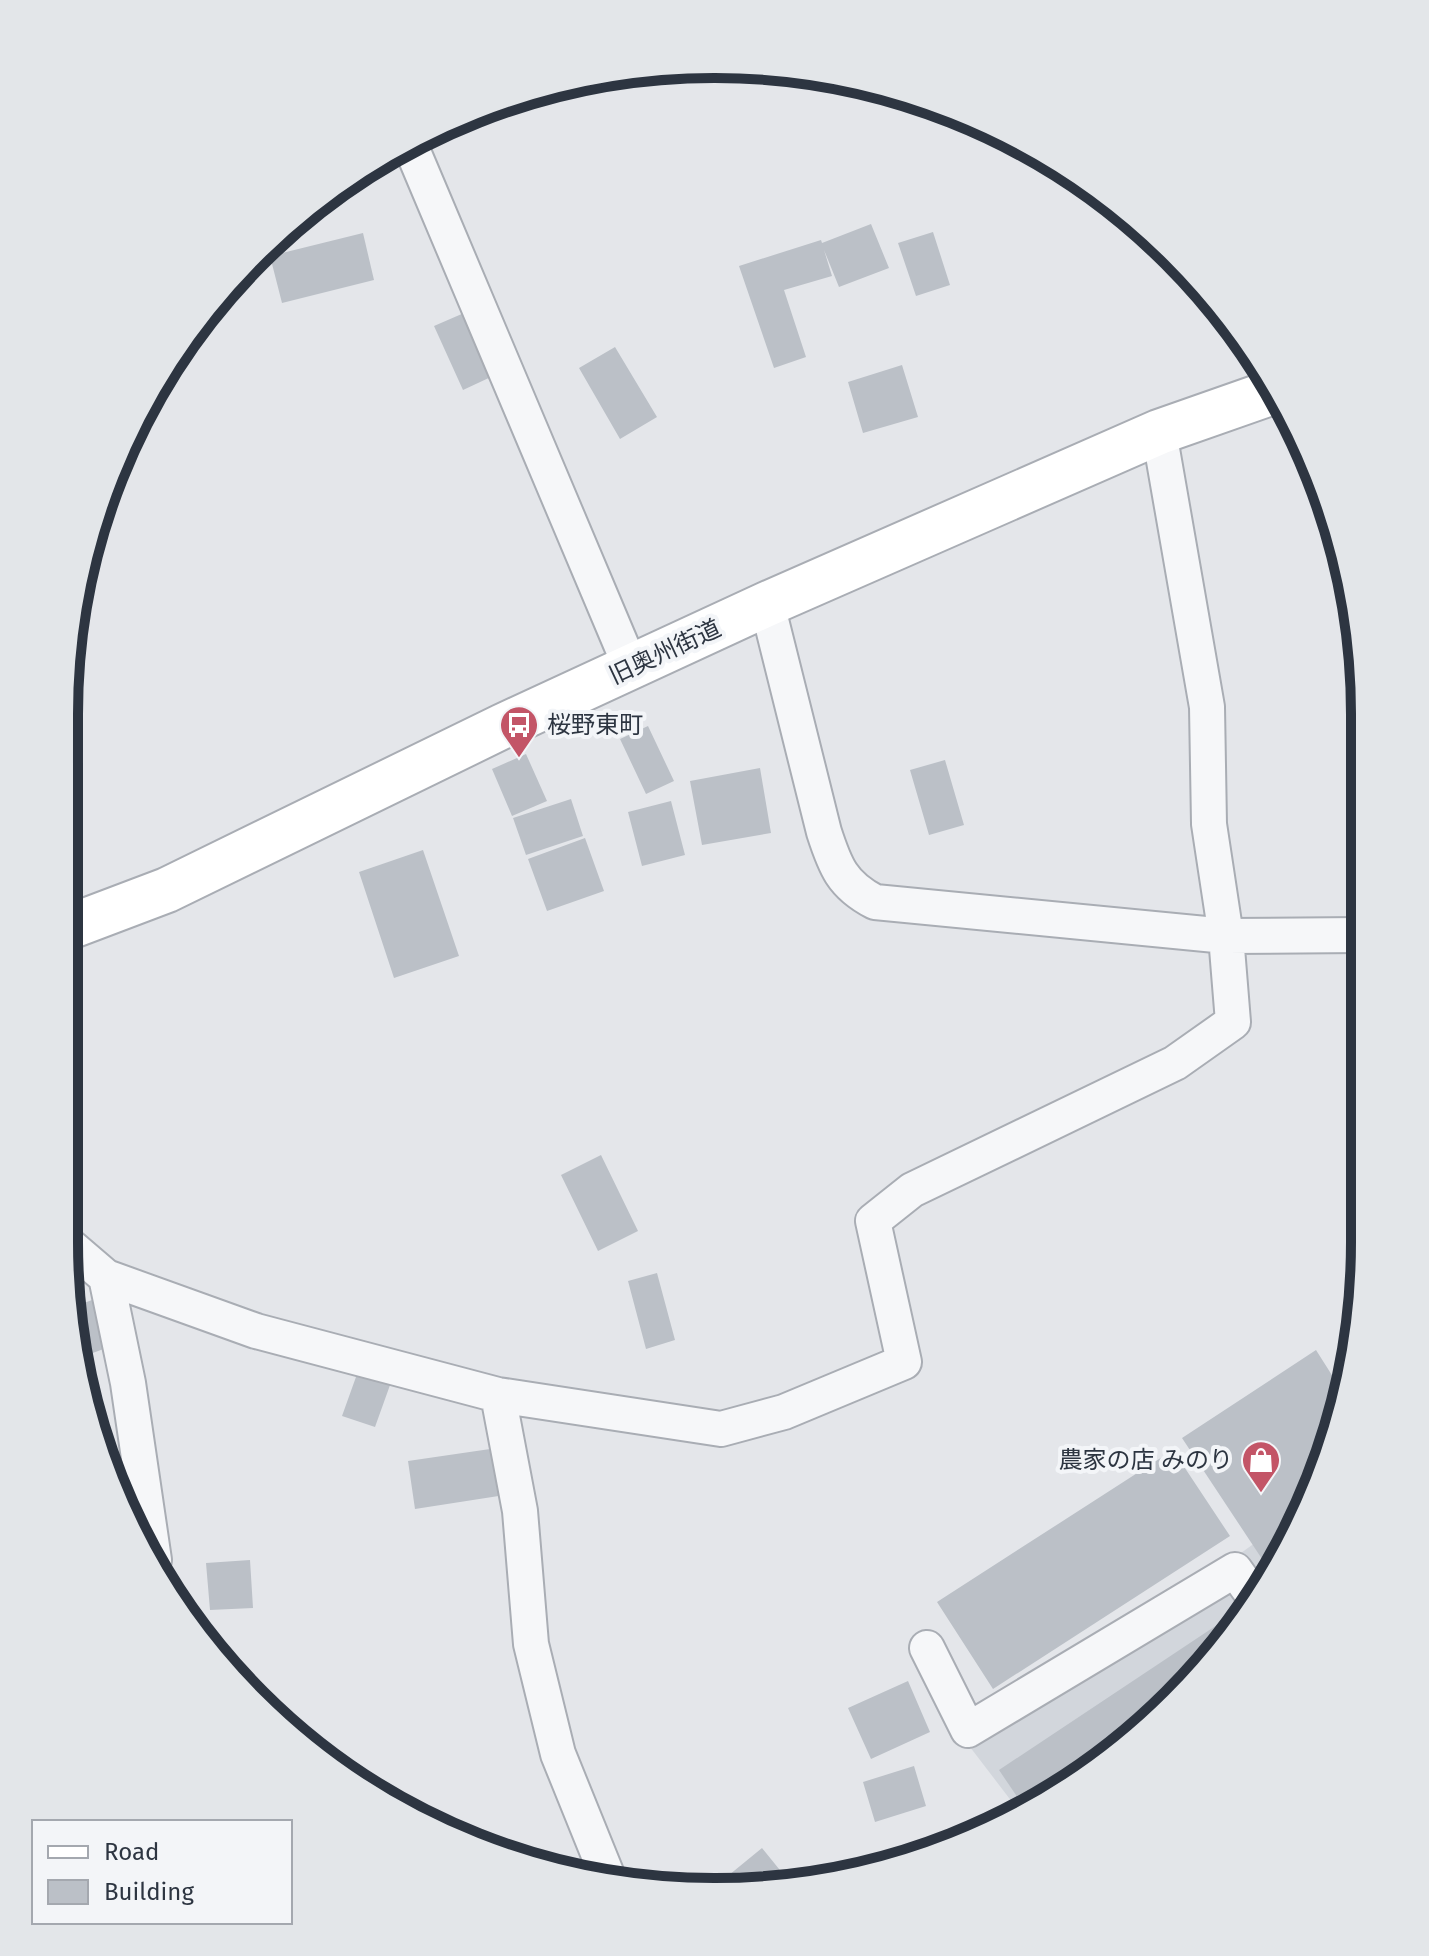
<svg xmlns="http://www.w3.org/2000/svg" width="1429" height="1956" font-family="'Fira Sans','Noto Sans JP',sans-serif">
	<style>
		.built { fill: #d2d6dc }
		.building { fill: #bbc0c7 }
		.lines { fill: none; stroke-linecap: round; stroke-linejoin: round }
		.street-casing { stroke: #a9adb4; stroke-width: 38 }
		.secondary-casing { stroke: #a9adb4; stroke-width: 48 }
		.street { stroke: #f6f7f9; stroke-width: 34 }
		.secondary { stroke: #fff; stroke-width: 44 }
		.labels { text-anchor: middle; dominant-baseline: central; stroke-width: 8; stroke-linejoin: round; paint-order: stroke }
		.street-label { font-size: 24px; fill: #2d3541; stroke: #f3f5f8 }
		.poi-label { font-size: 24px; fill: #2d3541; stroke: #f3f5f8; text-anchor: start }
		.rim { fill: none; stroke: #2d3541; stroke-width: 10 }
	</style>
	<rect width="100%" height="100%" fill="#e4e6ea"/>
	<path class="built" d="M1305,1507L1278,1566L1204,1670L1111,1757L1019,1811L970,1747Z"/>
	<path class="building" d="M871,224L889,268L839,287L824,250L832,276L784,290L806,357L774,368L739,266L821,240L822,243Z
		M933,232L950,285L916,296L898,243Z
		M363,233L374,280L282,303L270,256Z
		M464,313L493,376L463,390L434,326Z
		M615,347L657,417L620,439L579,368Z
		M902,365L918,417L863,433L848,382Z
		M648,726L674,781L646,794L620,739Z
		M526,754L547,801L512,816L492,769Z
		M945,760L964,825L929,835L910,770Z
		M760,768L771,833L702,845L690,781Z
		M571,799L583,836L526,855L513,818Z
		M671,801L685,855L642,866L628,812Z
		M585,838L604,891L547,911L528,859Z
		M423,850L459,956L394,978L359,872Z
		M601,1155L638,1231L598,1251L561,1175Z
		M657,1273L675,1340L646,1349L628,1281Z
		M103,1296L120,1343L79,1358L73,1307Z
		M1316,1350L1342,1391L1331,1450L1284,1553L1266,1565L1182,1438Z
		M361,1363L394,1374L375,1427L342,1416Z
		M497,1448L505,1495L415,1509L408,1461Z
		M1173,1450L1230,1536L993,1689L937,1602Z
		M250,1560L253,1608L210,1610L206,1563Z
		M1220,1623L1229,1635L1204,1670L1111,1757L1024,1807L999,1770Z
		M908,1681L930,1732L871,1759L848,1708Z
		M914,1766L926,1806L875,1822L863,1782Z
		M762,1848L792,1885L718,1884Z"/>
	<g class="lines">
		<g class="street-casing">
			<path id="street" d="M409,142L631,668
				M767,604L824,832C835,866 842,885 875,902L1226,936L1361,935
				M64,1241L106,1277L256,1331L498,1395L721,1429L784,1412L904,1362L873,1221L912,1190L1175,1063L1233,1022L1226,936L1209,824L1207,707L1159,432
				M106,1277L128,1383L154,1560
				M498,1395L520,1511L531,1644L558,1754L609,1880
				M927,1648L968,1730L1235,1570L1255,1598"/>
		</g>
		<g class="secondary-casing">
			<path id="secondary" d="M64,929L167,890L503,726L767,604L1159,432L1273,392"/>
		</g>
		<use href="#street" class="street"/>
		<use href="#secondary" class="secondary"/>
	</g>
	<defs>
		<g id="bus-pin" transform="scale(2)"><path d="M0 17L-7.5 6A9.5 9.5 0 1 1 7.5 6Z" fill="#c35567" stroke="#f3f5f8"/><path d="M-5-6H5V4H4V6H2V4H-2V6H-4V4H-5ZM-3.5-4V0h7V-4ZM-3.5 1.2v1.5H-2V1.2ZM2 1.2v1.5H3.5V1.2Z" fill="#fff"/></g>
		<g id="shop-pin" transform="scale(2)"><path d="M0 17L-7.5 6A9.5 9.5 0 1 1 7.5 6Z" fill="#c35567" stroke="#f3f5f8"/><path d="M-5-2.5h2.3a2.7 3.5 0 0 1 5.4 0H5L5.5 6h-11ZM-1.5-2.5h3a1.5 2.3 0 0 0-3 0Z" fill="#fff"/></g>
	</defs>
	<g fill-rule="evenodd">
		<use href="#bus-pin" x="519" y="725"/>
		<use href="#shop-pin" x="1261" y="1460"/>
	</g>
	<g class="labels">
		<g class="street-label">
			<text transform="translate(665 652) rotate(-25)">旧奥州街道</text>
		</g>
		<g class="poi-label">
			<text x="547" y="725">桜野東町</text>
			<text x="1233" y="1460" text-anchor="end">農家の店 みのり</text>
		</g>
	</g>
	<path d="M0 0H1429V1956H0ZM714 78H715A636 636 0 0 1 1351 714V1242A636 636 0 0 1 715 1878H714A636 636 0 0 1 78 1242V714A636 636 0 0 1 714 78Z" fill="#e3e6e9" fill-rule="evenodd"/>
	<path class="rim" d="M714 78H715A636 636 0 0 1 1351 714V1242A636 636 0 0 1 715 1878H714A636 636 0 0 1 78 1242V714A636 636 0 0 1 714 78Z"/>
	<rect x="32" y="1820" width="260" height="104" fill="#f3f5f8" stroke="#a4a8af" stroke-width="2"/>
	<rect x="48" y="1846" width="40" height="12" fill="#ffffff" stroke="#a4a8af" stroke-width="2"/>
	<text x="104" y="1860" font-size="24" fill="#2d3541">Road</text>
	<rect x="48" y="1880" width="40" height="24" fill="#bbc0c7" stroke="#a4a8af" stroke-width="2"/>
	<text x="104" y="1900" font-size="24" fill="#2d3541">Building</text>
</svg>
